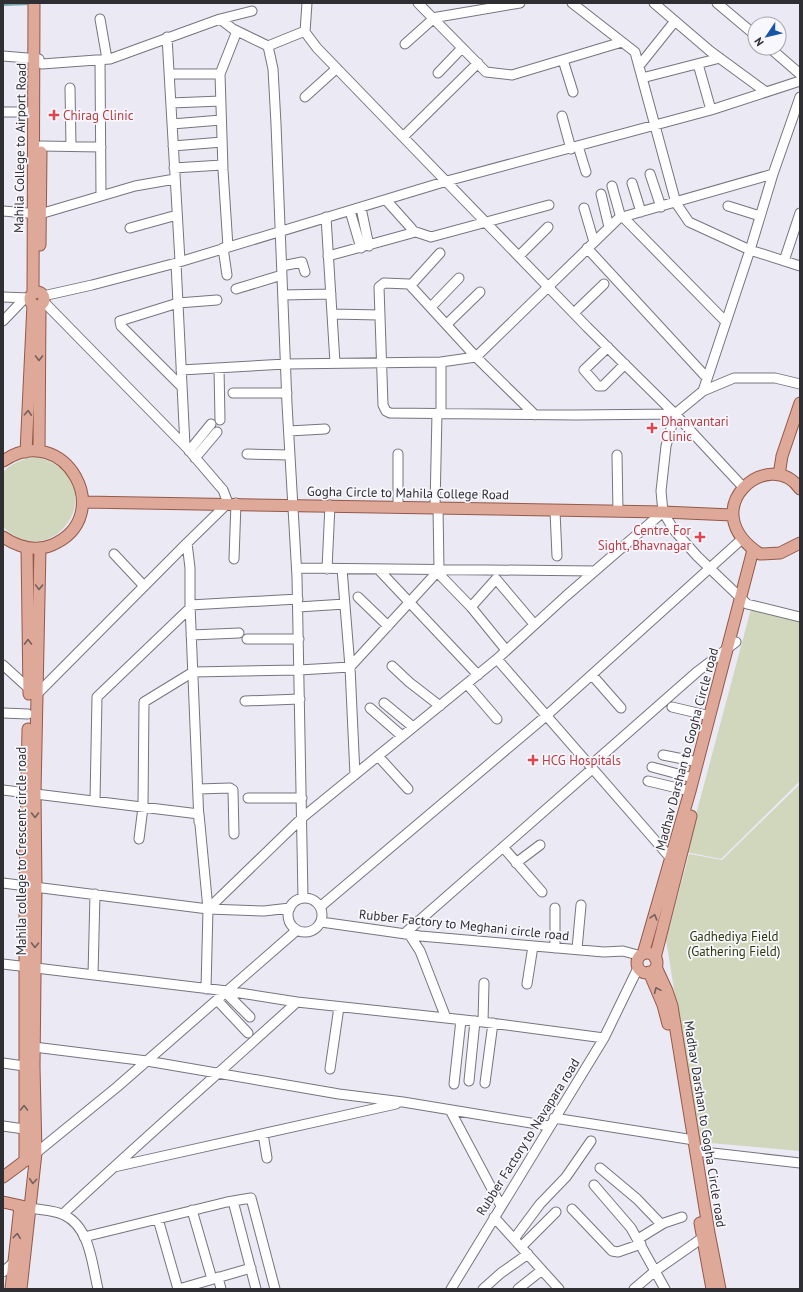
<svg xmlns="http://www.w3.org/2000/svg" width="803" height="1292" font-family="'PT Sans',sans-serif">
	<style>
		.green { fill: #d0d7bd }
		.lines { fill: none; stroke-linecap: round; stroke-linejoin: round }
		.stream { stroke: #74a5a9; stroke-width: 2 }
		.minor-casing { stroke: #76757f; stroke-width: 11 }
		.major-casing { stroke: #935949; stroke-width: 13 }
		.minor { stroke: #fff; stroke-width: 9 }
		.major { stroke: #dfa999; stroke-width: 11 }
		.oneway { stroke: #75605c }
		.health-dot { fill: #e0444e; stroke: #f7f7fd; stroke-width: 1.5 }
		.labels { text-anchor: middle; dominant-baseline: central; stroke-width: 3.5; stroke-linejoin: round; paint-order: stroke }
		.health-label { font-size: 13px; fill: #be3a42; stroke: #f7f7fd; text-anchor: start }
		.street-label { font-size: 13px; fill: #2f2f33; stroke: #f7f7fd }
		.park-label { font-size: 13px; fill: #30390c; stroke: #f7f7fd }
	</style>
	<rect width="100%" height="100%" fill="#eae9f4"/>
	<path class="green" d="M37,457C116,477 58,578 3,527V472C13,462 23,459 37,457Z
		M751,609L800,621V781L721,859L686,852Z
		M800,784V1151L699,1142L666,940L689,854L722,860Z"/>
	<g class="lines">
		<path class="stream" d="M3,5L31,4"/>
		<g class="minor-casing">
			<path id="minor" d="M307,3L305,32L317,48L587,327L675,414L743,487
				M418,3L486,72L512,75L622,42
				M572,3L635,52L676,203L689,222L750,250L703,391
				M654,3L710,51L766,92
				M717,3L755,35
				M432,18L520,3
				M100,19L107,59
				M220,19L252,11
				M167,37L180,261
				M405,44L433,19
				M268,46L305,31
				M770,48L800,74
				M3,56L39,59
				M100,60L101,196
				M563,60L573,92
				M42,64L110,59L220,19L233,29L268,46L273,69L276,124L287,404L297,577L303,898
				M698,64L711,110
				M639,66L675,21
				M438,73L462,48
				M169,74H220L223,170L228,247
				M220,74L237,31
				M642,78L720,58
				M70,88L71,146
				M305,97L336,69
				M171,103L221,101
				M3,112H34
				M562,116L571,149
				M172,124L221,120
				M403,137L478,63
				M41,146L101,147
				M173,146L222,142
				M578,146L586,172
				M174,168L222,165
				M650,174L661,207
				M773,174L750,250L800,266
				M632,183L641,212
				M612,186L621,218
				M601,194L609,227
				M728,206L760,216
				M361,208L369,246
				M584,208L594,242
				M3,211L40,214L135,186L175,179
				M350,211L361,248
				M326,217L335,363
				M623,217L725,321
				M130,228L177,215
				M413,231L431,237L549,205
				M223,248L227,275
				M587,248L707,378
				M328,256L412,233V229L386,200
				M519,256L548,227
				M784,261L800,213
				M176,263L185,446
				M282,266L302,262L305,272
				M411,285L440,253
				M236,289L282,275
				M283,295L331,294
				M43,296L92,285L176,263L447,181L711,110L800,81
				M3,297L29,298
				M43,301L187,448L223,490L228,503L187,543L190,568V605L199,822
				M431,307L459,278
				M574,313L604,284
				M332,314L379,315
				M3,321L25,298
				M447,324L480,292
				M608,347L584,370L598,386H603L625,364
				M219,368L220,420
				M181,370L286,364L441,362
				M800,384L775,378H734L703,391L675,414L666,446L661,491L663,512L674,530L697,556L747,604L800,617
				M182,387L121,326L120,321L178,303L217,300
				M233,393H287
				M441,413V362L476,357L535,415
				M675,414L576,415L390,413L386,411L383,405L379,287L384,283L409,284L476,357L619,218L773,174L800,97
				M289,431L325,429
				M189,451L211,424
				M247,454L290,455
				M398,454V506
				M617,455L618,511
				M195,458L217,432
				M435,507L437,413
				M555,511L557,556
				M114,554L144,586
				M234,559L236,503
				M297,568L595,571
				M327,569L330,505
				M342,569L350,667L355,775
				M379,570L478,675
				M437,572L471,607L506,650
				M358,597L388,626
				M190,605L298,599
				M298,607L345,604
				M471,607L496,579L534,624
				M191,635L239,633
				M247,639H299
				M497,659L674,862
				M3,665L36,695L187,543
				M392,666L409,682L440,706
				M592,675L621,708
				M467,684L497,719
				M245,701L300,699
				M384,703L413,727
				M672,707L710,716
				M370,708L402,736
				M3,713L28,714
				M663,755L698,762
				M378,756L408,789
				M590,766L698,671L736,642
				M652,767L693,778
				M648,781L690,791
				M198,789L230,788L233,790L234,834
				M3,790L199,814L208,909L206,989
				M248,798H302
				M95,801L97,697L190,608
				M139,839L143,807L144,702L193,672L299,670L350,667L439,570L438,507
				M503,847L542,892
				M516,863L540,845
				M3,883L208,909L264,911L290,908
				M288 915a17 17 0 1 1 34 0a17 17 0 1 1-34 0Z
				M320,907L546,716L742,539
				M208,909L303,817L497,659L566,596L663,512
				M321,922L420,936L604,952L623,951L641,956
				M404,934L592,769
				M409,934L420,951L446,1018
				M555,948V908
				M577,949L581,905
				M3,964L227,991L297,1002C219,1073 140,1142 63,1214
				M93,975L95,894
				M527,984L533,946
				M226,993L250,1017
				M217,1000L248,1033
				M297,1002L483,1022L604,1038
				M483,1022L484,983
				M34,1047L147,1061L339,1094L403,1102L549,1126
				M3,1063L31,1067
				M330,1069L339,1007
				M469,1081L475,1021
				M485,1083L493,1023
				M454,1084L461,1020
				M450,1110L501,1206
				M554,1118L694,1140
				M3,1126L31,1130
				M263,1134L267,1158
				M695,1151L800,1163
				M36,1153L117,1087L297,930
				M114,1167L396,1104
				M600,1168L637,1199L661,1224
				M594,1185L631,1228L665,1289
				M233,1201L256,1289
				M30,1208C41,1210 55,1210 64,1215C90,1227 92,1264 98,1289
				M572,1209L612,1251L618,1252L641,1244
				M192,1210L212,1279
				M494,1217L559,1289
				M158,1219L178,1289
				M84,1237L227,1202L251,1198L275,1289
				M514,1239L540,1204L566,1177L591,1141
				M638,1239L664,1223L682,1217
				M521,1247L556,1212
				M3,1272L14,1262
				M218,1277L221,1289
				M179,1289L251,1268
				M451,1289L604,1038L638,968
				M483,1289L501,1273L528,1254
				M518,1289L542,1270
				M634,1289L655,1271L708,1234"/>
		</g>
		<g class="major-casing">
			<path id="major" d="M40,245L41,152
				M30 299a7 7 0 1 1 14 0a7 7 0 1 1-14 0Z
				M33,294L34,3
				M39,451L40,308
				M26,452L33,304
				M3,461C65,419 118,517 52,545C35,552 18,547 3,537
				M779,475L782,456L800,403
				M800,489C770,445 692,509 760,554L780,553L800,543
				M83,502L663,512L732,515
				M27,548L29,694
				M637 963a10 10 0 1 1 20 0a10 10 0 1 1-20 0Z
				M643,954L690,791L753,550
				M655,958L691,816
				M656,967L667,991L672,1006L709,1233L720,1289
				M649,972L663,1005L668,1024
				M25,1161V886L28,729
				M3,1177L30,1157
				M3,1202L26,1207
				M700,1223L712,1289
				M11,1289L20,1206
				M21,1289L36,1153L34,1067L36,887L35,793L40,548"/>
		</g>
		<use href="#minor" class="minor"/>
		<use href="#major" class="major"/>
	</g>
	<defs><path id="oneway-chevron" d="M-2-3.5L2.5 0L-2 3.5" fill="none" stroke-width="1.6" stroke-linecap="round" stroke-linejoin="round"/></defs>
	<g class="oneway">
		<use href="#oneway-chevron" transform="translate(39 358) rotate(90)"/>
		<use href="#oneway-chevron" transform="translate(28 413) rotate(-87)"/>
		<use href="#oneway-chevron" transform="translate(39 587) rotate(92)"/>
		<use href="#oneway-chevron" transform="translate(28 642) rotate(-91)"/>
		<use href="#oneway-chevron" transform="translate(35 815) rotate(89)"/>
		<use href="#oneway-chevron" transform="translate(654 917) rotate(-74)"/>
		<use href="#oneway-chevron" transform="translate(35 945) rotate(91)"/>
		<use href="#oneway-chevron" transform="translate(657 990) rotate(-114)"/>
		<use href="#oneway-chevron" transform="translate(24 1108) rotate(-89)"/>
		<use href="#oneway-chevron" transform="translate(33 1181) rotate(95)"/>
		<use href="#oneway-chevron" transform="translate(17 1236) rotate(-83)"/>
	</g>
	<g class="health-dot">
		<path d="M52 109h4v4h4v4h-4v4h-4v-4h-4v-4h4z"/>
		<path d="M650 422h4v4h4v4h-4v4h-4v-4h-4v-4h4z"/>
		<path d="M698 531h4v4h4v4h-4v4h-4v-4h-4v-4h4z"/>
		<path d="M531 754h4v4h4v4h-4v4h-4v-4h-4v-4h4z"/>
	</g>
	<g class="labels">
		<g class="health-label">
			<text x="63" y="115">Chirag Clinic</text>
			<text x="661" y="421">Dhanvantari<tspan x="661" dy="15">Clinic</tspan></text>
			<text x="691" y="530" text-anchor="end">Centre For<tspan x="691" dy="15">Sight, Bhavnagar</tspan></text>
			<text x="542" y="760">HCG Hospitals</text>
		</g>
		<g class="street-label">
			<text transform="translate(20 148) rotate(-89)">Mahila College to Airport Road</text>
			<text transform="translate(408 493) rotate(1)">Gogha Circle to Mahila College Road</text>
			<text transform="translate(687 749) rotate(-75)">Madhav Darshan to Gogha Circle road</text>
			<text transform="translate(21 851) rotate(-90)">Mahila college to Crescent circle road</text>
			<text transform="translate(464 925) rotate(6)">Rubber Factory to Meghani circle road</text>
			<text transform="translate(705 1124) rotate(81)">Madhav Darshan to Gogha Circle road</text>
			<text transform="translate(528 1137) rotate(-58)">Rubber Factory to Navapara road</text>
		</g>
		<g class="park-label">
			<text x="734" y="936">Gadhediya Field<tspan x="734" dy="15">(Gathering Field)</tspan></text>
		</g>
	</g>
	<rect width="803" height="1292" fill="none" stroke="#2f2f33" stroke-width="8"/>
	<g transform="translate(767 36) rotate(235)"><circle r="19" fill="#f7f7fd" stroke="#a7a7ac"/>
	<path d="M0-3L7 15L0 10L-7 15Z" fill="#1955a6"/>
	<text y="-6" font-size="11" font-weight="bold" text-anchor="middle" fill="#2f2f33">N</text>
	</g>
</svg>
